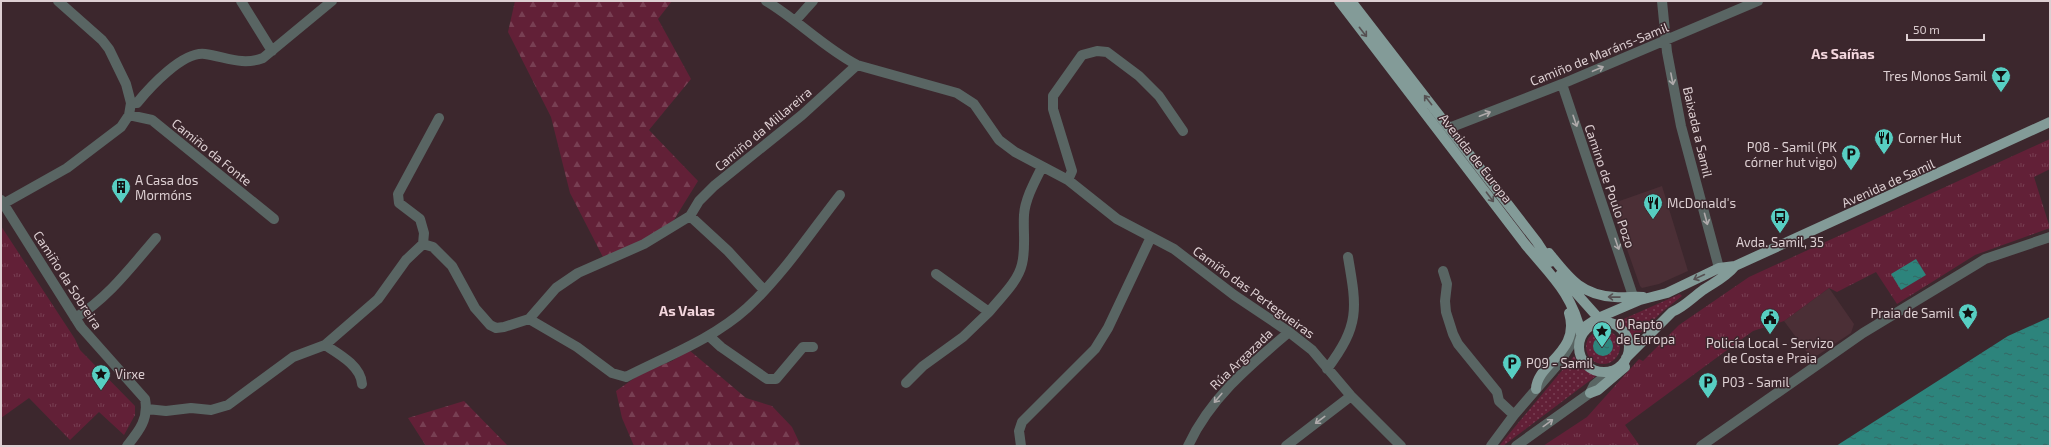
<svg xmlns="http://www.w3.org/2000/svg" width="2051" height="447" font-family="'Exo 2',sans-serif">
	<style>
		.built { fill: #4b2f36 }
		.grass { fill: url(#grass-dots) }
		.forest { fill: url(#forest-firs) }
		.park { fill: url(#park-tufts) }
		.water { fill: url(#water-ripples) }
		.lines { fill: none; stroke-linecap: round; stroke-linejoin: round }
		.minor { stroke: #596563; stroke-width: 10 }
		.major { stroke: #839b98; stroke-width: 10 }
		.oneway { stroke: #555052 }
		.oneway2 { stroke: #afaaab }
		.labels { text-anchor: middle; dominant-baseline: central; stroke-width: 3; stroke-linejoin: round; paint-order: stroke }
		.street-label { font-size: 13px; fill: #ddcfd2; stroke: #3c272d }
		.poi-label { font-size: 13px; fill: #ddcfd2; stroke: #3c272d; text-anchor: start }
		.neighbourhood-label { font-size: 14px; font-weight: bold; fill: #f4d7de; stroke: #3c272d }
	</style>
	<defs>
		<pattern id="grass-dots" width="8" height="8" patternUnits="userSpaceOnUse"><rect width="8" height="8" fill="#622037"/><path d="M2 2h.1M6 6h.1" fill="none" stroke="#783f53" stroke-width="1.8" stroke-linecap="round"/></pattern>
		<pattern id="forest-firs" width="22" height="20" patternUnits="userSpaceOnUse"><rect width="22" height="20" fill="#622037"/><path d="M5 1l3.5 6h-7zM16 11l3.5 6h-7z" fill="#783f53"/></pattern>
		<pattern id="park-tufts" width="24" height="20" patternUnits="userSpaceOnUse"><rect width="24" height="20" fill="#622037"/><path d="M3 7l-1-3M5 7V3M7 7l1-3M15 17l-1-3M17 17v-4M19 17l1-3" fill="none" stroke="#783f53"/></pattern>
		<pattern id="water-ripples" width="26" height="14" patternUnits="userSpaceOnUse"><rect width="26" height="14" fill="#2d847c"/><path d="M2 4q2-2 4 0t4 0M15 11q2-2 4 0t4 0" fill="none" stroke="#356864"/></pattern>
	</defs>
	<rect width="100%" height="100%" fill="#3c272d"/>
	<path class="built" d="M1662,186L1688,271L1659,284L1642,288L1640,286L1611,204Z
		M1829,288L1854,324L1851,333L1812,359L1784,321Z"/>
	<path class="grass" d="M1680,294L1682,296L1663,311L1633,340L1628,330L1619,321Z
		M1586 347a17 17 0 1 1 34 0a17 17 0 1 1-34 0Z
		M1574,356L1581,368L1596,376L1503,446H1499Z"/>
	<path class="forest" d="M515,1H672L658,19L691,79L649,130L698,181L667,231L605,261L570,193L551,117L508,32Z
		M689,350L746,398L772,406L792,427L801,446H634L622,418L616,391L643,372L672,361Z
		M464,401L508,446H426L408,418Z"/>
	<path class="park" d="M2050,139V169L2034,177L2050,228L1975,255L1897,304L1876,272L1837,292L1829,288L1784,321L1753,331L1625,425L1640,446H1543L1587,417L1639,359L1643,361L1679,325L1749,277Z
		M1,226L75,339L80,350L135,406V415L124,435L99,412L70,440L29,398L1,418Z"/>
	<path class="water" d="M1916,259L1926,275L1901,290L1891,274Z
		M2050,317V446H1836L2008,336Z
		M1593 346a10 10 0 1 1 20 0a10 10 0 1 1-20 0Z"/>
	<g class="lines">
		<path class="minor" d="M241,1L272,51
			M766,1C798,20 823,47 857,65L957,93L974,104L999,140L1015,152L1068,180L1117,219L1174,249L1234,295L1289,332L1312,350L1351,396L1401,446
			M1662,1L1667,52L1681,126L1719,268
			M795,21L813,1
			M1562,84L1633,296
			M131,103H137C150,87 183,51 205,54C226,57 242,66 263,58L332,1
			M129,115L152,120L274,219
			M1449,128L1562,84L1758,1
			M1068,180L1072,171L1053,109V96L1082,55L1097,51L1107,52L1139,76L1159,96L1183,131
			M1,200L81,327L145,399C149,419 139,431 127,446
			M3,204L67,168L121,127L129,115L131,103L126,84L109,49L102,40L58,1
			M690,216L728,251L764,290
			M423,244L424,233L420,219L399,203L398,194L439,118
			M1443,271L1447,284L1445,301L1446,312L1453,334L1458,344L1497,392L1499,401L1514,415
			M936,274L989,312C1000,298 1018,282 1022,264C1026,248 1023,232 1024,215C1025,199 1035,181 1042,167
			M75,318C108,298 131,267 156,238
			M529,319L577,347L612,373L626,377C667,356 713,339 747,308C782,276 811,232 840,195
			M709,336L721,347L767,379H776L803,347H813
			M325,345C339,354 361,366 362,384
			M1327,369C1360,325 1357,309 1348,257
			M906,383L923,366L963,337L989,312
			M147,409L166,411L191,408L211,410L228,405L293,357L325,345L378,299L406,260L423,244L433,247L452,266L475,308L490,325L496,328L504,327L529,319L556,288L578,273L644,244L690,216L699,201L714,186L802,115L857,65
			M1021,446L1019,431L1022,422L1095,349L1108,328L1151,237
			M1188,446C1210,398 1250,365 1289,332
			M1286,446L1351,396
			M1491,446L1514,415L1559,363L1580,330
			M1516,446L1590,393L1594,385L1611,371
			M1701,446L1863,333L1977,264L1985,259L2050,237"/>
		<path class="major" d="M1339,1L1525,244C1550,275 1572,292 1581,334
			M1351,1L1537,242L1550,262
			M1549,253C1569,278 1581,295 1615,297C1625,298 1634,296 1643,297
			M1560,275L1602,322
			M1579 347a25 25 0 1 1 50 0a25 25 0 1 1-50 0Z
			M1580,330L1598,318L1640,300L1667,293L1719,268L1735,266L2050,122
			M1626,358L1672,312C1684,307 1692,298 1703,290C1715,282 1726,277 1735,266
			M1536,389C1537,363 1581,352 1569,313
			M1590,393L1598,390L1625,367"/>
	</g>
	<defs><path id="oneway-shaft" d="M-6 0H5M1.5-3L5.5 0L1.5 3" fill="none" stroke-width="1.6" stroke-linecap="round" stroke-linejoin="round"/></defs>
	<g class="oneway">
		<use href="#oneway-shaft" transform="translate(1363 32) rotate(52)"/>
		<use href="#oneway-shaft" transform="translate(1428 100) rotate(-128)"/>
		<use href="#oneway-shaft" transform="translate(1490 197) rotate(53)"/>
		<use href="#oneway-shaft" transform="translate(1699 277) rotate(155)"/>
		<use href="#oneway-shaft" transform="translate(1614 297) rotate(-179)"/>
	</g>
	<g class="oneway2">
		<use href="#oneway-shaft" transform="translate(1598 69) rotate(-23)"/>
		<use href="#oneway-shaft" transform="translate(1672 79) rotate(79)"/>
		<use href="#oneway-shaft" transform="translate(1485 114) rotate(-21)"/>
		<use href="#oneway-shaft" transform="translate(1575 121) rotate(71)"/>
		<use href="#oneway-shaft" transform="translate(1706 219) rotate(75)"/>
		<use href="#oneway-shaft" transform="translate(1617 244) rotate(71)"/>
		<use href="#oneway-shaft" transform="translate(1218 398) rotate(130)"/>
		<use href="#oneway-shaft" transform="translate(1320 420) rotate(143)"/>
		<use href="#oneway-shaft" transform="translate(1548 423) rotate(-36)"/>
	</g>
	<defs>
		<g id="bar-pin" transform="scale(1)"><path d="M0 17L-7.5 6A9.5 9.5 0 1 1 7.5 6Z" fill="#57cec2" stroke="#3c272d"/><path d="M-6-5H6L.8 .8V4.5H3.5V6h-7V4.5H-.8V.8Z" fill="#111"/></g>
		<g id="restaurant-pin" transform="scale(1)"><path d="M0 17L-7.5 6A9.5 9.5 0 1 1 7.5 6Z" fill="#57cec2" stroke="#3c272d"/><path d="M-5-6h1v4h1v-4h1v4h1v-4h1v5L-1.5 .5V6h-2V.5L-5-1ZM5-6V6H3V1.5H1.5Q1.5-4 5-6Z" fill="#111"/></g>
		<g id="parking-pin" transform="scale(1)"><path d="M0 17L-7.5 6A9.5 9.5 0 1 1 7.5 6Z" fill="#57cec2" stroke="#3c272d"/><path d="M-3.5-5.5H1a3.5 3.5 0 0 1 0 7H-1V5.5H-3.5ZM-1-3.4V-.6H.8a1.4 1.4 0 0 0 0-2.8Z" fill="#111"/></g>
		<g id="building-pin" transform="scale(1)"><path d="M0 17L-7.5 6A9.5 9.5 0 1 1 7.5 6Z" fill="#57cec2" stroke="#3c272d"/><path d="M-4-6H4V6H1V3H-1V6H-4ZM-2.5-4.3h1.7v1.8h-1.7ZM.8-4.3h1.7v1.8H.8ZM-2.5-1h1.7V.8h-1.7ZM.8-1h1.7V.8H.8Z" fill="#111"/></g>
		<g id="bus-pin" transform="scale(1)"><path d="M0 17L-7.5 6A9.5 9.5 0 1 1 7.5 6Z" fill="#57cec2" stroke="#3c272d"/><path d="M-5-6H5V4H4V6H2V4H-2V6H-4V4H-5ZM-3.5-4V0h7V-4ZM-3.5 1.2v1.5H-2V1.2ZM2 1.2v1.5H3.5V1.2Z" fill="#111"/></g>
		<g id="sight-pin" transform="scale(1)"><path d="M0 17L-7.5 6A9.5 9.5 0 1 1 7.5 6Z" fill="#57cec2" stroke="#3c272d"/><path d="M0-6L1.8-2.2L6-1.7L2.9 1.2L3.7 5.4L0 3.3L-3.7 5.4L-2.9 1.2L-6-1.7L-1.8-2.2Z" fill="#111"/></g>
		<g id="civic-pin" transform="scale(1)"><path d="M0 17L-7.5 6A9.5 9.5 0 1 1 7.5 6Z" fill="#57cec2" stroke="#3c272d"/><path d="M-.6-6.5H3V-4.5H.6V-3L4-1V1h2V6H-6V1h2V-1L-.6-3ZM-1.2 2.5V6h2.4V2.5Z" fill="#111"/></g>
	</defs>
	<g fill-rule="evenodd">
		<use href="#bar-pin" x="2001" y="76"/>
		<use href="#restaurant-pin" x="1884" y="138"/>
		<use href="#parking-pin" x="1851" y="154"/>
		<use href="#building-pin" x="121" y="187"/>
		<use href="#restaurant-pin" x="1653" y="203"/>
		<use href="#bus-pin" x="1780" y="217"/>
		<use href="#sight-pin" x="1968" y="313"/>
		<use href="#civic-pin" x="1770" y="318"/>
		<use href="#sight-pin" x="1602" y="331"/>
		<use href="#parking-pin" x="1512" y="363"/>
		<use href="#sight-pin" x="101" y="374"/>
		<use href="#parking-pin" x="1708" y="382"/>
	</g>
	<g class="labels">
		<g class="street-label">
			<text transform="translate(1599 54) rotate(-22)">Camiño de Maráns-Samil</text>
			<text transform="translate(763 129) rotate(-40)">Camiño da Millareira</text>
			<text transform="translate(1698 132) rotate(77)">Baixada a Samil</text>
			<text transform="translate(212 152) rotate(39)">Camiño da Fonte</text>
			<text transform="translate(1476 158) rotate(52)">Avenida de Europa</text>
			<text transform="translate(1888 183) rotate(-24)">Avenida de Samil</text>
			<text transform="translate(1610 186) rotate(71)">Camino de Poulo Pozo</text>
			<text transform="translate(68 280) rotate(57)">Camiño da Sobreira</text>
			<text transform="translate(1254 292) rotate(36)">Camiño das Pertegueiras</text>
			<text transform="translate(1241 359) rotate(-44)">Rúa Argazada</text>
		</g>
		<g class="poi-label">
			<text x="1987" y="76" text-anchor="end">Tres Monos Samil</text>
			<text x="1898" y="138">Corner Hut</text>
			<text x="1837" y="147" text-anchor="end">P08 - Samil (PK<tspan x="1837" dy="15">córner hut vigo)</tspan></text>
			<text x="135" y="180">A Casa dos<tspan x="135" dy="15">Mormóns</tspan></text>
			<text x="1667" y="203">McDonald's</text>
			<text x="1780" y="242" text-anchor="middle">Avda. Samil, 35</text>
			<text x="1954" y="313" text-anchor="end">Praia de Samil</text>
			<text x="1616" y="324">O Rapto<tspan x="1616" dy="15">de Europa</tspan></text>
			<text x="1770" y="343" text-anchor="middle">Policía Local - Servizo<tspan x="1770" dy="15">de Costa e Praia</tspan></text>
			<text x="1526" y="363">P09 - Samil</text>
			<text x="115" y="374">Virxe</text>
			<text x="1722" y="382">P03 - Samil</text>
		</g>
		<g class="neighbourhood-label">
			<text x="1843" y="53">As Saíñas</text>
			<text x="687" y="310">As Valas</text>
		</g>
	</g>
	<rect width="2051" height="447" fill="none" stroke="#ddcfd2" stroke-width="4"/>
	<path d="M1907 34v6h77v-6" fill="none" stroke="#ddcfd2" stroke-width="2"/>
	<text x="1913" y="34" font-size="12" fill="#ddcfd2" stroke="#3c272d" stroke-width="3" paint-order="stroke">50 m</text>
</svg>
